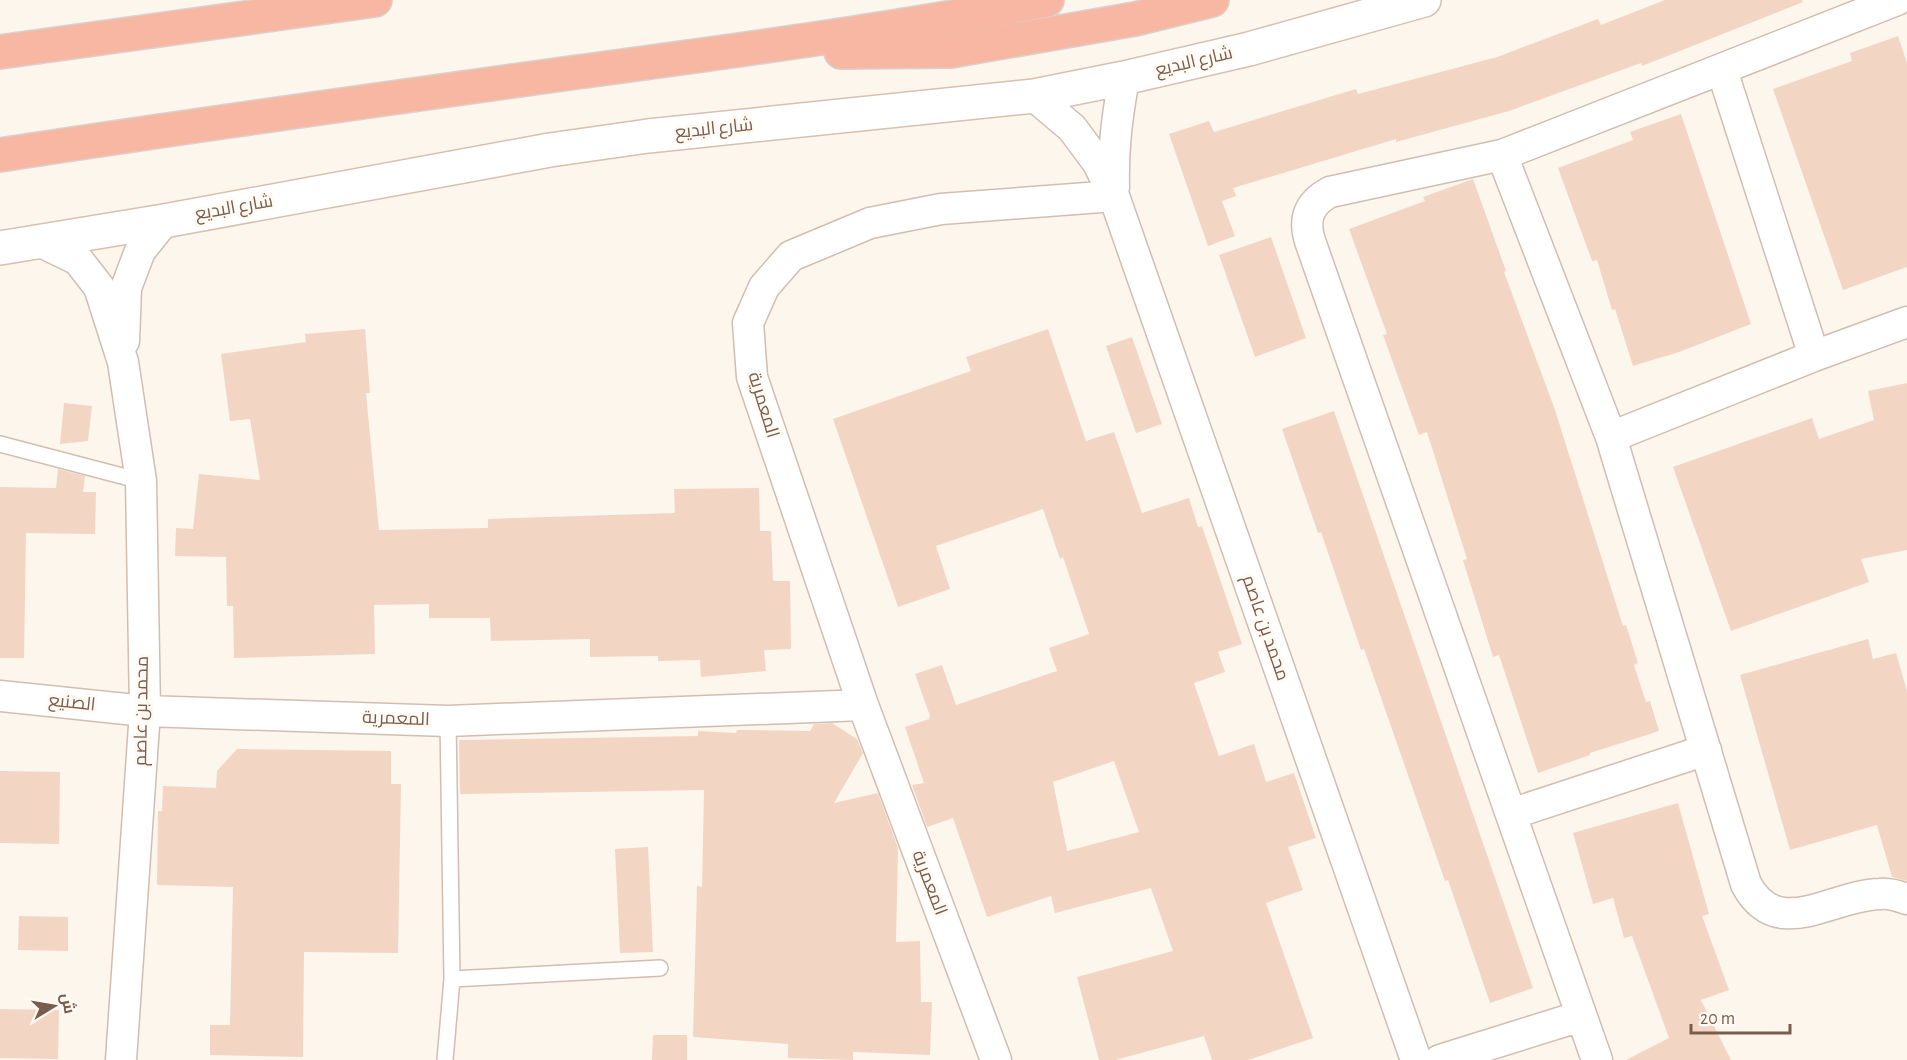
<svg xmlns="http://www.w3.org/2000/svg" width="1907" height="1060" font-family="'Alegreya Sans',Cairo,sans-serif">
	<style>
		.building { fill: #f3d5c3; fill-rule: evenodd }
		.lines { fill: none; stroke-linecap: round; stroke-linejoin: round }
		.lane-casing { stroke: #d1beb0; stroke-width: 18 }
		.street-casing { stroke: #d1beb0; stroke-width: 33 }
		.secondary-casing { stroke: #d6c0b0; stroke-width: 36 }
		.highway-casing { stroke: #dad1cd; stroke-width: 36 }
		.lane { stroke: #fff; stroke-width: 15 }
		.street { stroke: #fff; stroke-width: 30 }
		.secondary { stroke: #fff; stroke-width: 33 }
		.highway { stroke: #f7b7a3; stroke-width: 33 }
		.labels { text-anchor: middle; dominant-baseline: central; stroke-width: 6; stroke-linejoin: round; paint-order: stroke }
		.street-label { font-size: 18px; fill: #7a5c4d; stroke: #fffaf3 }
	</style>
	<rect width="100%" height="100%" fill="#fdf6ec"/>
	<path class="building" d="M1665,0H1802L1803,2L1642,66L1641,63L1509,111L1396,142V139L1233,188L1236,196L1222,201L1235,236L1208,246L1169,134L1209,121L1214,132L1356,89L1358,94L1497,57L1598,19L1601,25Z
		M1898,36L1907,63V267L1843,290L1773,89L1852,61L1850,53Z
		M1681,114L1751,324L1679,352L1633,366L1615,309L1612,310L1597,260L1592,261L1558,168L1633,140L1630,132Z
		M1473,179L1506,271L1504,272L1555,410L1623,626L1626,625L1638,663L1634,665L1646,702L1650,701L1659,731L1590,753V755L1538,773L1499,655L1493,657L1463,560L1467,559L1427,432L1419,435L1383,335L1387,334L1349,229L1425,201L1423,197Z
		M1271,237L1306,338L1255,357L1219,255Z
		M365,329L370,393H366L379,530L488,528V519L675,513L674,489L759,488L760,531H771L773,581H790L791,649L764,650L766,671L701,677L700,660L658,661V656L590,657V639L491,641L490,618H429V604L374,605L375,654L234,658L233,606H227L226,557L175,556L176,528L193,529L199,474L260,480L250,419L230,421L221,354L306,342L305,334Z
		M1048,329L1086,441L1114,432L1142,513L1189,498L1198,527L1202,526L1242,644L1218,652L1225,672L1194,683L1219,756L1254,744L1266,782L1294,773L1316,838L1288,847L1303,890L1266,903L1313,1038L1248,1060H1212L1204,1036L1115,1060H1099L1077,977L1173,951L1151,888L1055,913L1051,896L987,917L953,818L927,827L912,785L924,783L905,727L929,719L930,716L915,674L942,665L956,705L1057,671L1049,648L1089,634L1063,557L1060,559L1043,509L936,546L950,589L898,607L833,419L971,371L966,357ZM1114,761L1139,832L1067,851L1053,782Z
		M1132,337L1162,424L1136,433L1106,346Z
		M1907,383V550L1861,559L1869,582L1731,631L1673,467L1812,418L1819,439L1874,420L1868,391Z
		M64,403L92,406L88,441L60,444Z
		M1334,411L1533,988L1490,1003L1448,880L1445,881L1364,649L1361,650L1321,532L1318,533L1282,429Z
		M58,469L85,476L83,492H96L95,534L26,533L24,658H0V487L56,488Z
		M1868,639L1873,659L1896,653L1907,691V881L1892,877L1877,825L1790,850L1740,675Z
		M832,723L857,739L863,753L834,803L878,793L898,848L896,942L920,941L921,1002H932L930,1055L853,1052V1060L788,1058V1044L693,1037L697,886L702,887L704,790L460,794L459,740L698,736V731L736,733L737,730L810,731L814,724Z
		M237,749L391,751V784H401L398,953L304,952L303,1057L210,1055V1025H230L233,887L157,885L158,811H162L163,786L216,788L217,771Z
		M0,771L60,772L59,844L0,843Z
		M1678,803L1709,914L1702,916L1729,990L1701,1000L1731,1060H1626L1669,1038L1632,936L1624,938L1613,898L1593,904L1573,833Z
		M648,847L653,952L620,953L615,849Z
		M19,916L68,917V951L18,950Z
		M0,1009L59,1010L58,1059L0,1058Z
		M653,1035H687V1060H652Z"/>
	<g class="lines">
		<g class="lane-casing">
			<path id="lane" d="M0,444L141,481
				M452,979L660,968
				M445,1060L452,979L448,721"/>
		</g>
		<g class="street-casing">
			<path id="street" d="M1722,70L1814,356
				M1034,96L1072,128L1098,163L1114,196L1416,1060
				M1502,155L1611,437L1746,884C1777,943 1831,895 1880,894C1889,893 1898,896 1907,899
				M1114,187C1113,147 1117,118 1124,78
				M41,242L78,260L99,287L123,362L141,481L145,711L121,1060
				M124,341L126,288L140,251L164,221
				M1611,437L1814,356L1907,322
				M0,696L145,711L448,721L863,705
				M1511,814L1706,750
				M996,1060L863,705L752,377L748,323L764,287L791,256L870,223L941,209L1114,196
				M1440,1060L1581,1016
				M1597,1060L1310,241C1303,219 1309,203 1330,192L1502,155L1897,0"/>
		</g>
		<g class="secondary-casing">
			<path id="secondary" d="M0,248L164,221L550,150L648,136L1034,96L1124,78L1249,49L1424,0"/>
		</g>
		<g class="highway-casing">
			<path id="highway" d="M0,52L375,0
				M841,52L951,51L1135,19L1212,0
				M0,155C188,126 375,100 563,74C725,52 886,31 1047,0"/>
		</g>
		<use href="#lane" class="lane"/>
		<use href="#street" class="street"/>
		<use href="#secondary" class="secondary"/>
		<use href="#highway" class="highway"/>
	</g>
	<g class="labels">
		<g class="street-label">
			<text transform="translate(1194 62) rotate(-13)">شارع البديع</text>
			<text transform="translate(714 129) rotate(-6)">شارع البديع</text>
			<text transform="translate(234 208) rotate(-10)">شارع البديع</text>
			<text transform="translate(763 405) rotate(73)">المعمرية</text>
			<text transform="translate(1265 628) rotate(71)">محمد بن عاصم</text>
			<text transform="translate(72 703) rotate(6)">الصنيع</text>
			<text transform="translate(142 711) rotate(-89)">محمد بن عاصم</text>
			<text transform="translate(396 719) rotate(2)">المعمرية</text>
			<text transform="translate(929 883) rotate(69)">المعمرية</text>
		</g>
	</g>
	<g transform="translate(54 1006) rotate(79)" stroke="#fffaf3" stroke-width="4.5" paint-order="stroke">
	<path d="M0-4.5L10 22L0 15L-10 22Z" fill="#7a5c4d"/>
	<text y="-9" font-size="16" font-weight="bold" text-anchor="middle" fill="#7a5c4d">ش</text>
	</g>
	<path d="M1691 1024v9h99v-9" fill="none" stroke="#7a5c4d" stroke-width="3"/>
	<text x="1700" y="1024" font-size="18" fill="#7a5c4d" stroke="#fffaf3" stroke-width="4.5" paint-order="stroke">20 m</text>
</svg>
